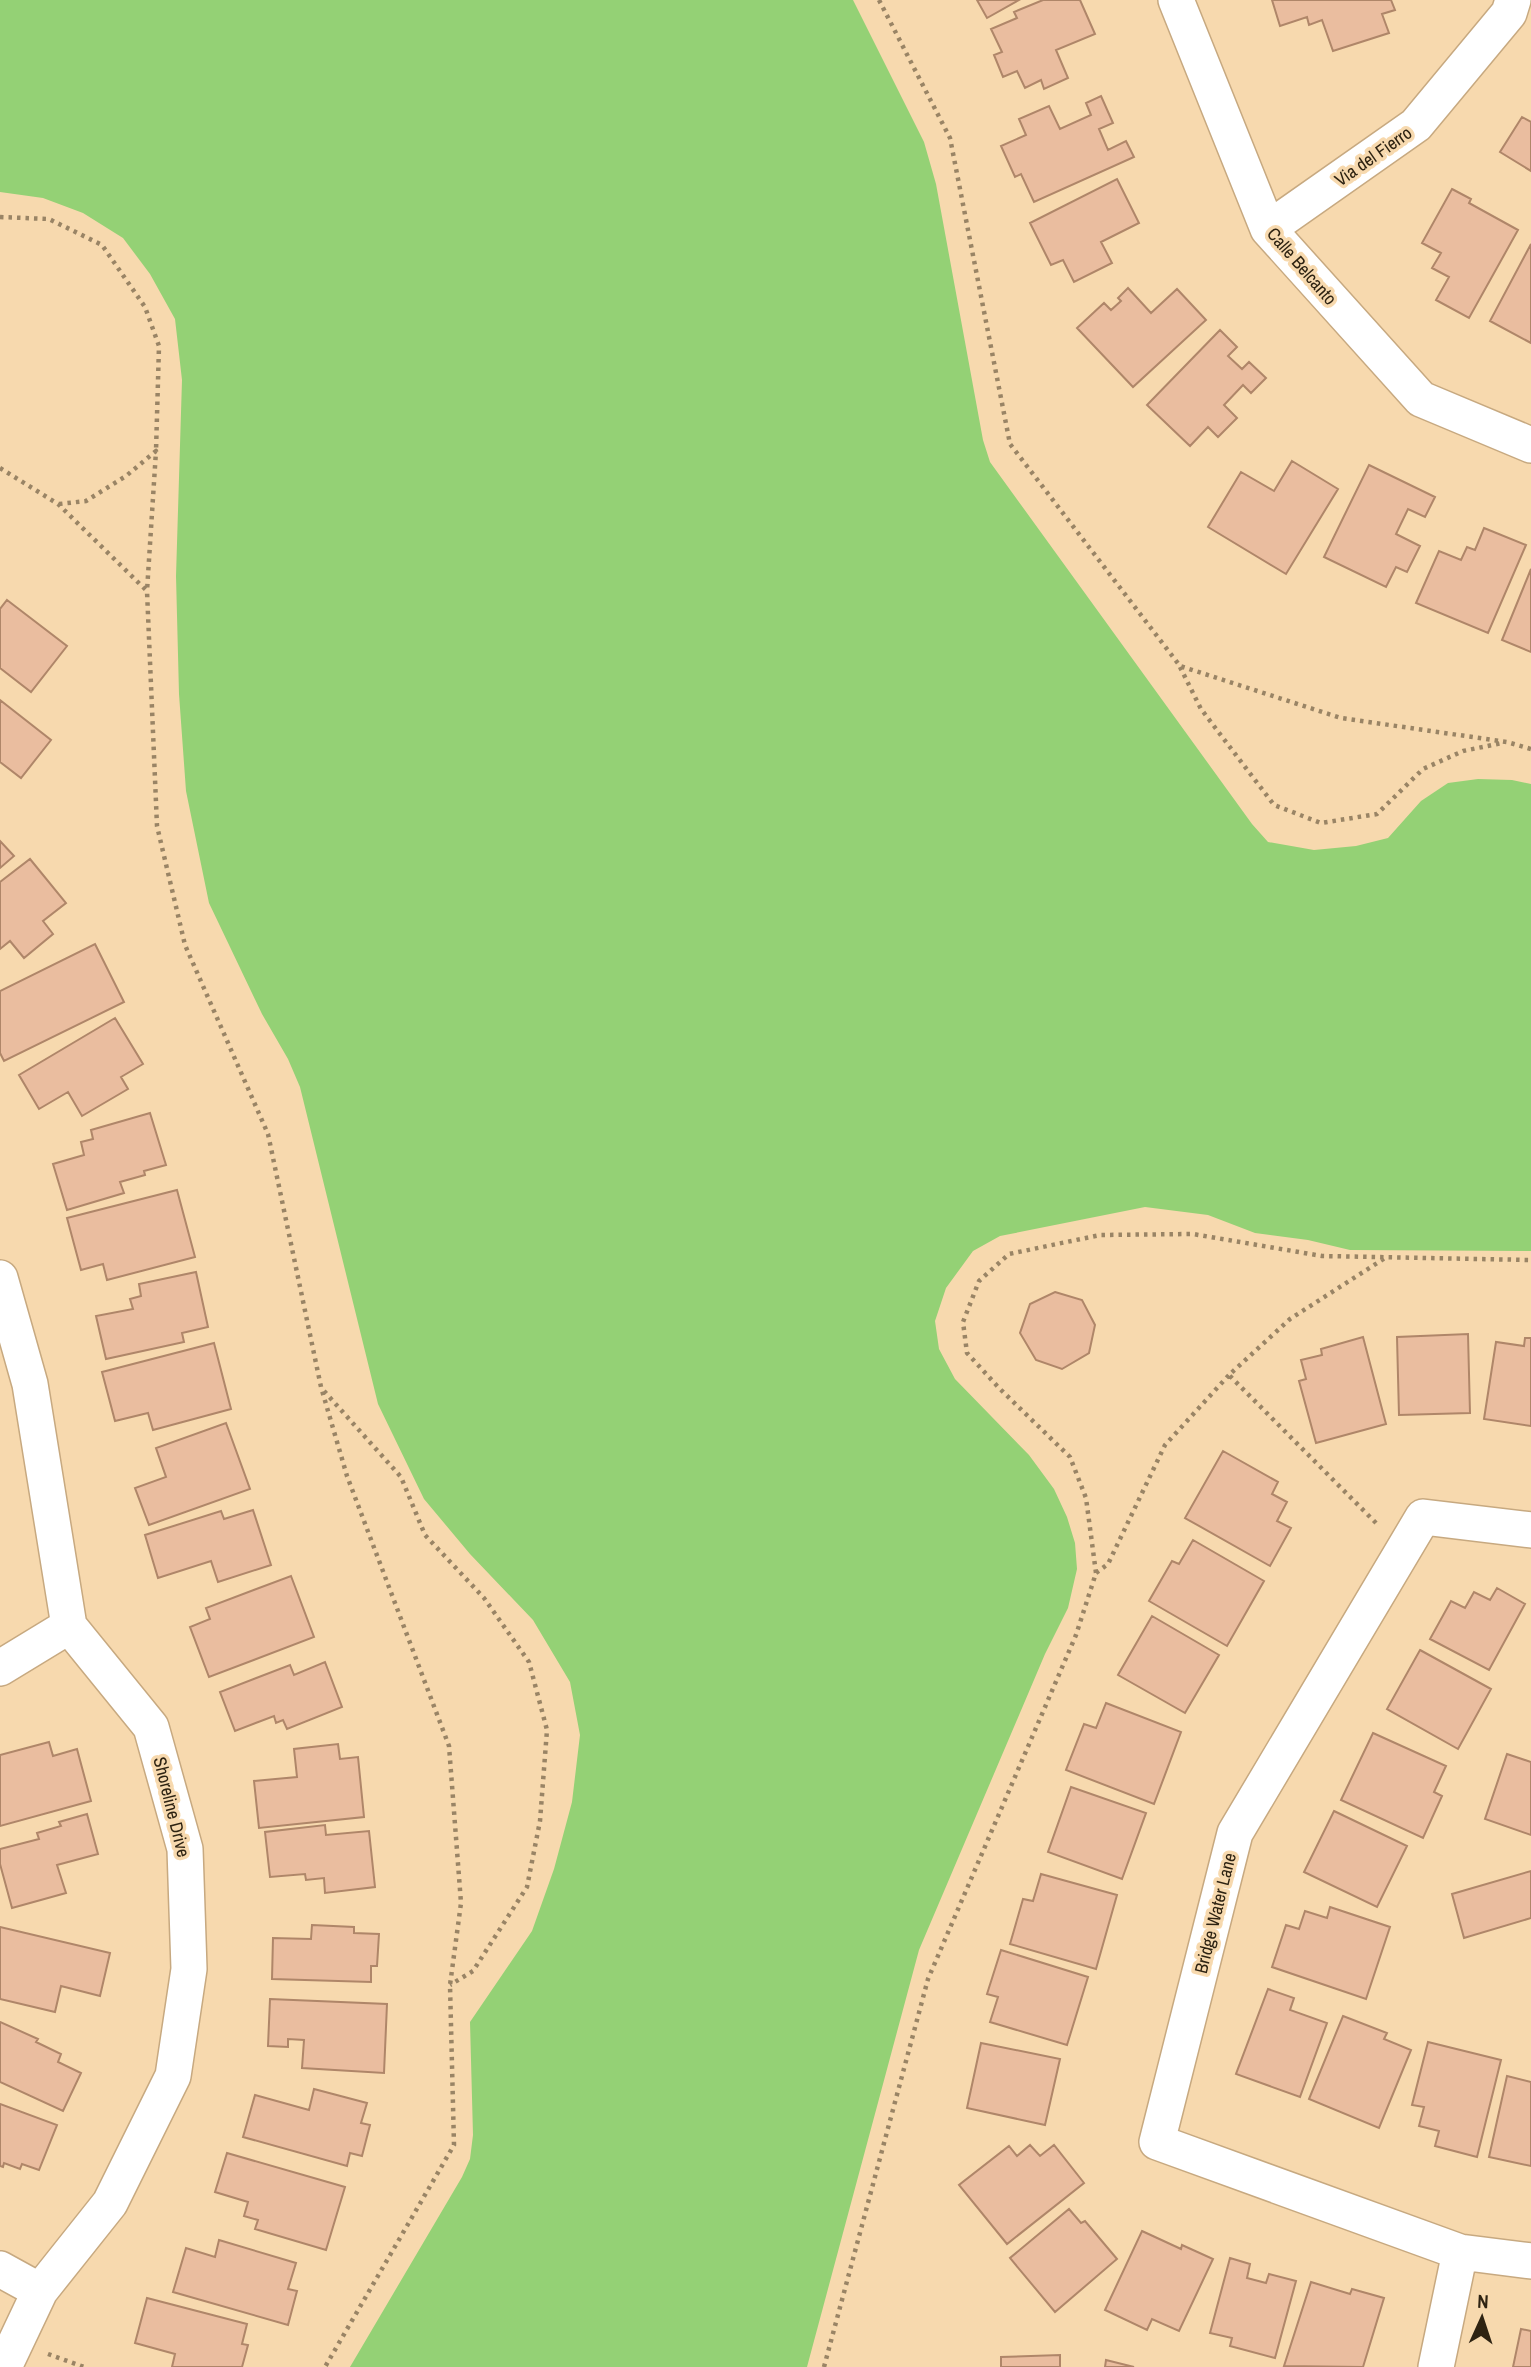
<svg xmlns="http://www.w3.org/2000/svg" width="1531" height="2367" font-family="'Archivo Narrow',sans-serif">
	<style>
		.water { fill: #94d175 }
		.building { fill: #eabd9f; stroke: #af8669; stroke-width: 2 }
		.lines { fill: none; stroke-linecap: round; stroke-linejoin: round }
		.minor-casing { stroke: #c7a980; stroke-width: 38 }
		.path { stroke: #998465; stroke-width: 4.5; stroke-dasharray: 3.5 5; stroke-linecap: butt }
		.minor { stroke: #fff; stroke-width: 35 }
		.labels { text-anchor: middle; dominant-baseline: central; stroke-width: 7; stroke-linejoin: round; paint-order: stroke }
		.street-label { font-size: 18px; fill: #2e2312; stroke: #f7d9ae }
	</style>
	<rect width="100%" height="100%" fill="#f7d9ae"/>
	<path class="water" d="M0,0H853L924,142L936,184L983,440L990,462L1252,824L1268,842L1314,850L1356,846L1388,838L1421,801L1448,783L1478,779L1512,780L1531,784V1251L1350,1250L1308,1240L1255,1233L1208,1215L1145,1207L1000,1236L973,1251L946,1288L935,1321L939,1349L955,1379L1029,1455L1054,1489L1067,1517L1075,1543L1077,1569L1068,1608L1045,1654L919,1950L807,2367H350L462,2177L470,2159L473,2135L470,2022L532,1931L554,1869L572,1802L580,1735L570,1682L533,1620L470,1554L424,1499L378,1404L300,1087L288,1059L262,1014L209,903L186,791L179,694L176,576L182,380L175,319L150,274L123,238L83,213L43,198L0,192Z"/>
	<path class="building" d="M977,0H1019L987,18Z
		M1043,0H1080L1095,34L1056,50L1068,78L1044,89L1041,80L1025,88L1017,71L1003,77L994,55L1002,52L991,29L1017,18L1014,12Z
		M1272,0H1391L1395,10L1382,14L1389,33L1333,51L1322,20L1309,25L1307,17L1280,26Z
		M1101,96L1113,123L1099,129L1108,150L1126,141L1134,157L1034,202L1021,174L1015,177L1001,146L1026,135L1019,119L1049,106L1060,129L1091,115L1086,103Z
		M1522,117L1531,122V171L1500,152Z
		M1117,179L1139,223L1101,242L1112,263L1074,282L1063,260L1051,265L1030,223Z
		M1452,189L1471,199L1469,203L1518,230L1469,318L1436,300L1449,277L1432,268L1441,253L1422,243Z
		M1531,244V343L1490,321Z
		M1128,288L1151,313L1177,289L1206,320L1133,387L1077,328L1104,303L1111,310L1121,301L1118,298Z
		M1220,330L1237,347L1228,356L1242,369L1249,362L1266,378L1251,393L1243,385L1224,405L1237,418L1218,437L1208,427L1190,446L1147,405Z
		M1292,461L1338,489L1286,574L1208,527L1241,472L1274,491Z
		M1369,465L1435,497L1425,517L1408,509L1396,534L1420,546L1407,572L1396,567L1386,587L1324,557Z
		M1484,528L1526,545L1488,633L1416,603L1439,551L1461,560L1467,547L1475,550Z
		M1531,569V652L1502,640Z
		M7,600L67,646L31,692L0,668V609Z
		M0,700L51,740L21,778L0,762Z
		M0,841L14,856L0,868Z
		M30,859L66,903L43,921L53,934L24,958L10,941L0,949V882Z
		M95,944L124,1002L4,1061L0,1053V991Z
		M115,1018L143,1064L121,1077L128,1089L82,1116L68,1092L39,1109L19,1075Z
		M150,1113L166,1165L144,1171L145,1175L120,1182L124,1193L67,1210L53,1164L84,1155L81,1142L93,1139L91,1130Z
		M177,1190L195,1257L107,1280L103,1264L81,1270L67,1218Z
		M196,1272L208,1327L182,1333L184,1342L106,1359L96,1316L133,1309L130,1299L141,1296L139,1284Z
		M1055,1292L1082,1300L1095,1325L1089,1353L1062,1369L1036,1360L1020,1333L1030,1304Z
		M1468,1334L1470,1413L1399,1415L1397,1337Z
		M1363,1337L1386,1424L1316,1443L1299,1381L1306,1379L1301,1360L1322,1355L1321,1349Z
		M1525,1338H1531V1426L1484,1419L1496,1342L1524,1346Z
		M214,1343L231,1409L153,1430L148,1413L115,1421L102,1372Z
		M226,1423L250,1489L149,1525L135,1488L166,1477L156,1448Z
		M1223,1451L1278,1482L1272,1494L1287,1502L1277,1521L1291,1528L1270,1566L1185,1518Z
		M253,1510L271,1565L218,1582L211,1561L158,1578L145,1535L221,1511L224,1519Z
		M1193,1540L1264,1581L1227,1646L1149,1601L1172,1561L1179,1564Z
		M291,1576L314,1637L209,1677L190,1627L210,1619L206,1608Z
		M1497,1588L1525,1604L1489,1670L1430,1639L1451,1601L1465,1608L1474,1592L1490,1600Z
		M1152,1616L1219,1655L1185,1713L1118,1675Z
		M1420,1650L1491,1689L1458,1749L1387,1709Z
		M325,1662L342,1707L287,1729L283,1720L276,1723L274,1716L235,1731L220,1692L290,1665L294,1675Z
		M1106,1703L1181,1732L1154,1804L1066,1770L1084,1724L1096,1728Z
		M1373,1733L1446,1766L1434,1792L1442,1796L1423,1838L1341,1800Z
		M49,1742L53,1756L77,1749L91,1801L0,1826V1755Z
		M338,1744L340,1759L358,1757L364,1817L259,1828L254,1781L297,1777L294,1749Z
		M1507,1754L1531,1762V1835L1485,1819Z
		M1071,1787L1146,1813L1122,1879L1048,1852Z
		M1334,1811L1407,1846L1377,1907L1304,1872Z
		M87,1814L98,1854L57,1865L66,1893L12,1908L0,1864V1849L39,1839L37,1833L61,1826L59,1822Z
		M325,1825L326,1835L369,1831L375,1887L325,1893L324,1878L306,1880L305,1874L270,1877L265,1832Z
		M1531,1871V1918L1464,1938L1452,1894Z
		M1041,1874L1117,1895L1096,1969L1010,1944L1023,1899L1033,1901Z
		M1330,1907L1390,1927L1366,1999L1272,1967L1286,1925L1299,1929L1305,1911L1327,1918Z
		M312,1925L354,1927V1933L379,1934L377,1966H371V1982L272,1979L273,1938L311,1939Z
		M0,1927L110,1953L100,1996L61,1986L55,2012L0,1999Z
		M1001,1950L1088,1977L1067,2045L990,2022L998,1997L987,1994Z
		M1268,1989L1294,1998L1290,2010L1327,2023L1300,2097L1236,2074Z
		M270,1999L387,2004L384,2073L302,2068L304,2040L288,2039V2047L268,2046Z
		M1343,2016L1387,2033L1384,2039L1411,2050L1379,2128L1309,2099Z
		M0,2022L38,2039L36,2042L61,2054L58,2062L81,2073L63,2111L0,2082Z
		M1428,2042L1501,2060L1477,2157L1435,2146L1439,2131L1419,2126L1424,2107L1412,2105Z
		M981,2043L1060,2059L1045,2125L967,2108Z
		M1507,2076L1531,2082V2166L1489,2157Z
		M314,2089L367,2103L361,2123L370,2125L362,2156L350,2153L347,2166L243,2137L255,2095L309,2110Z
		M0,2104L57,2125L39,2170L22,2164L20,2169L4,2163L3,2167L0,2166Z
		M1030,2145L1040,2156L1054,2145L1084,2183L1007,2244L959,2185L1009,2146L1017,2156Z
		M227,2153L345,2187L326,2250L255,2229L258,2220L244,2216L248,2202L215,2192Z
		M1069,2209L1081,2223L1085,2221L1117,2259L1055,2312L1010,2258Z
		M1142,2231L1181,2249L1182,2245L1213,2259L1179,2331L1152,2319L1147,2330L1105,2310Z
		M219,2240L296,2263L288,2289L297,2291L288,2325L173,2292L186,2248L215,2257Z
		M1230,2258L1250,2264L1247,2278L1266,2283L1269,2274L1296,2281L1275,2358L1230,2346L1232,2338L1210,2333Z
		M1311,2282L1350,2294L1352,2289L1384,2298L1363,2367L1284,2366Z
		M147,2298L247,2324L242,2344L248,2345L242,2367H172L175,2354L135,2343Z
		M1521,2329L1531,2331V2367H1513Z
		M1060,2355V2367H1001V2357Z
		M1106,2360L1134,2367H1105Z"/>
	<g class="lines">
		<g class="minor-casing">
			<path id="minor" d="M1176,0L1268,229L1421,399L1531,445
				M1268,229L1416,125L1509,13L1513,0
				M0,1278L30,1384L69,1626L151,1727L185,1849L189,1969L173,2076L110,2203L40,2291L4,2367
				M1531,1530L1423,1517L1235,1833L1157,2142L1460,2252L1531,2261
				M0,1668L69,1626
				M0,2269L40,2291
				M1436,2367L1460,2252"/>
		</g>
		<path class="path" d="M879,0L950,138L1010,444L1180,666L1341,718L1507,742L1531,749
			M0,217L49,219L102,245L145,307L159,346L156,451
			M0,468L58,504L147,591L157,826L185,945L268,1134L321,1387L347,1476L449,1746L461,1903L450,1985L454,2145L325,2367
			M59,504L86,501L126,476L156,451L147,591
			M1180,667L1201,709L1274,805L1321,823L1377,814L1423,769L1463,751L1502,743
			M324,1391L401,1477L425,1535L484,1598L529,1662L547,1730L540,1821L527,1887L473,1971L450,1985
			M1376,1523L1229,1375L1290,1319L1385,1258
			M1096,1573L1108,1564L1165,1445L1229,1375
			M48,2354L84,2367
			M824,2367L928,1979L1076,1635L1096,1573L1086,1498L1070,1457L999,1388L967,1353L963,1322L979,1281L1009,1254L1100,1235L1193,1234L1322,1256L1531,1260"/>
		<use href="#minor" class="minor"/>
	</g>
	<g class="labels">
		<g class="street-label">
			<text transform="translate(1373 156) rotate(-35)">Via del Fierro</text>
			<text transform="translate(1302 266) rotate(49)">Calle Belcanto</text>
			<text transform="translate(172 1807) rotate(76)">Shoreline Drive</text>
			<text transform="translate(1215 1913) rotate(-76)">Bridge Water Lane</text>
		</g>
	</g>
	<g transform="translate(1482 2318) rotate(3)" stroke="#f7d9ae" stroke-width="5" paint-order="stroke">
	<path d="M0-5L12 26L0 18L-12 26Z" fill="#2e2312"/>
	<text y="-10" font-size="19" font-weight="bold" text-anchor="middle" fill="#2e2312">N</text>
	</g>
</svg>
